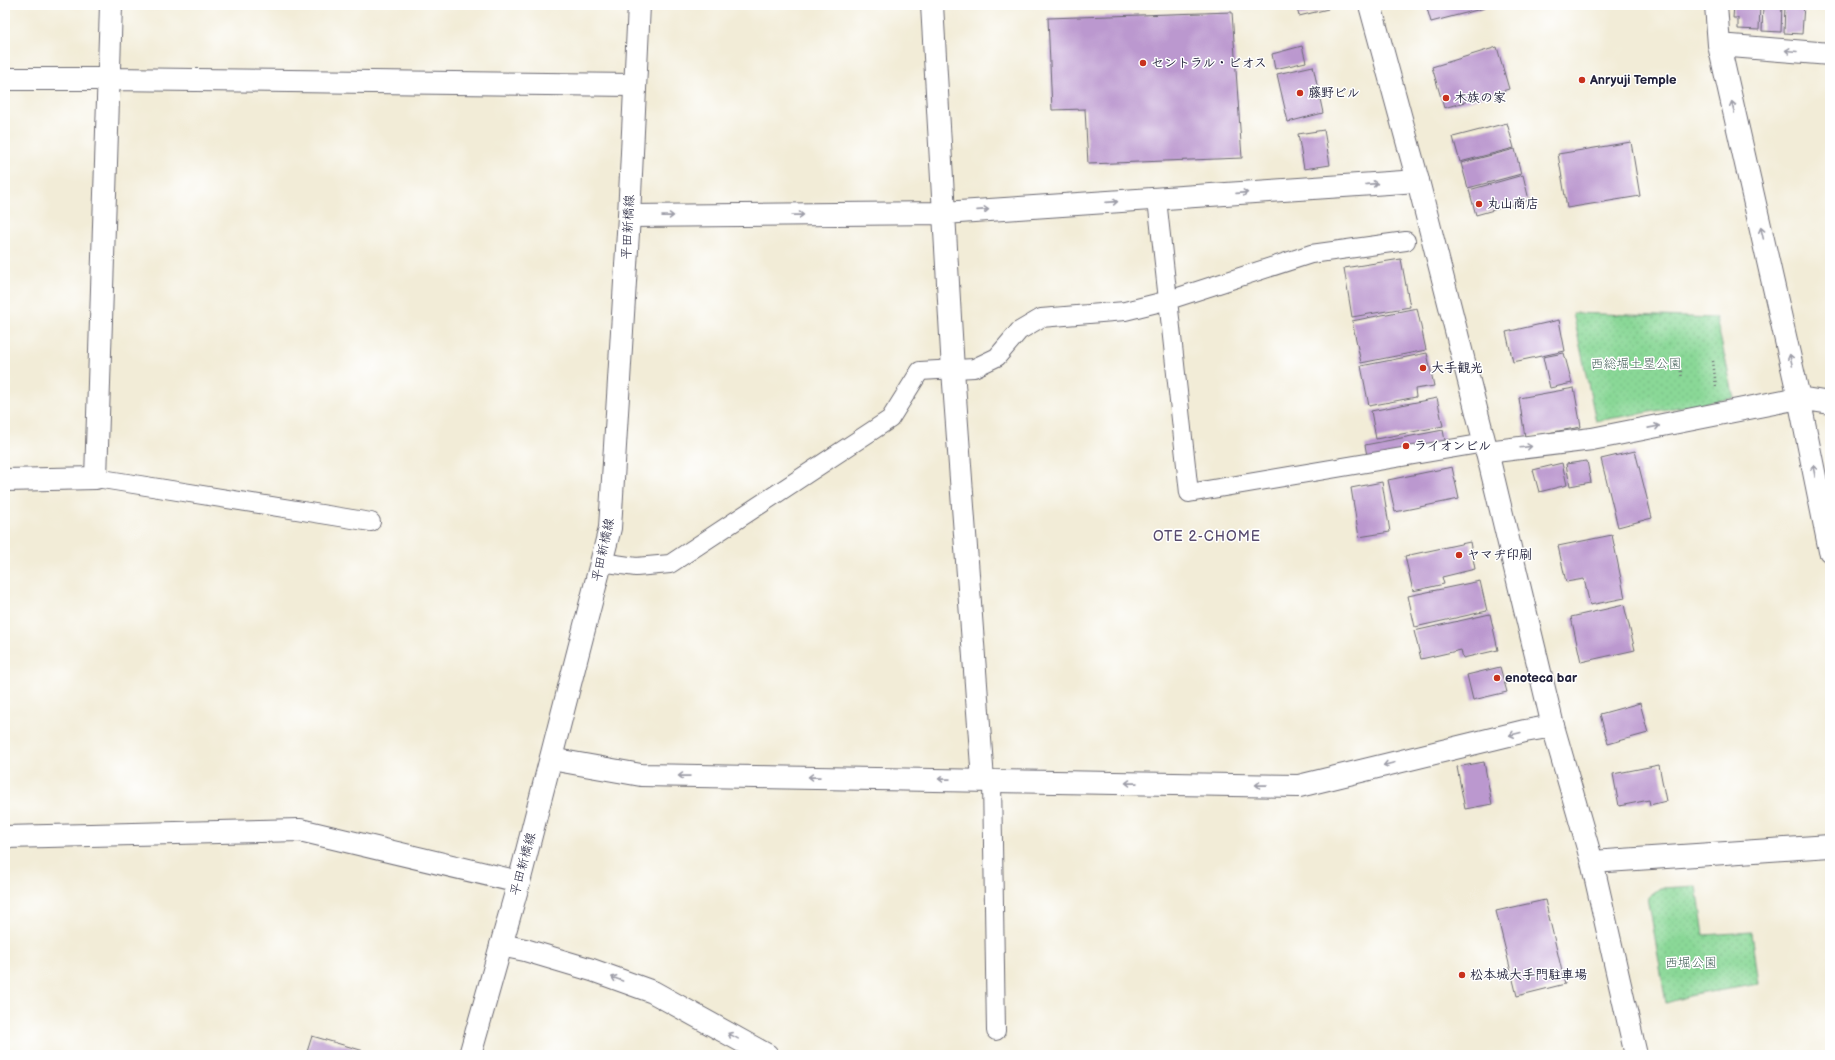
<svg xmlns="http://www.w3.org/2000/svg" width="1835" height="1060" font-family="'Balsamiq Sans','Klee One',sans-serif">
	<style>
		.park { fill: url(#park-dots); stroke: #567d69 }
		.building { fill: #bb98cf }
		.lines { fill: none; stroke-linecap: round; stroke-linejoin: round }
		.lane-casing { stroke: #6b6972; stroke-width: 20 }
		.street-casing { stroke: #6b6972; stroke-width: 24 }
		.secondary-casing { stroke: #6b6972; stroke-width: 24 }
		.path { stroke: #6b6972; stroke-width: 2.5; stroke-dasharray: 1 3; stroke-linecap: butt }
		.lane { stroke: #fff; stroke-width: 18 }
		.street { stroke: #fff; stroke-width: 22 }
		.secondary { stroke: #fff; stroke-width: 22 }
		.oneway { stroke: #9c9ca7 }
		.poi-dot { fill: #c8321e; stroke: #fff; stroke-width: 1.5 }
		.labels { text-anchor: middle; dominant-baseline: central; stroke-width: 3; stroke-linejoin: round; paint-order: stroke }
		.poi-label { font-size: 13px; font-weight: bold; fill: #22223b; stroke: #fff; text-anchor: start }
		.street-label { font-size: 13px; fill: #22223b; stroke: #fff }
		.park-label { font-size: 13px; fill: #46625b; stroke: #fff }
		.neighbourhood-label { font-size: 14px; letter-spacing: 1px; fill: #584b6f; stroke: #fff }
	</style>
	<defs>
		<pattern id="park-dots" width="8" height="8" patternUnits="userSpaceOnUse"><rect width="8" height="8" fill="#8ad897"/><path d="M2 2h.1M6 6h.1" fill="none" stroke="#77b983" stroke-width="1.8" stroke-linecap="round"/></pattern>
	</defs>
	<rect width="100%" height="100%" fill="#fff"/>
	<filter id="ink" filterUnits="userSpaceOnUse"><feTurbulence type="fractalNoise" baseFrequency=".025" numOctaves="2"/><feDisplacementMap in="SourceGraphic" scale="8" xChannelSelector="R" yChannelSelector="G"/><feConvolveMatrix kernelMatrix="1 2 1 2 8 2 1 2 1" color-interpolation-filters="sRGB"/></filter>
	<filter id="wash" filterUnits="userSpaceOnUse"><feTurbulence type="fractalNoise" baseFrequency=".012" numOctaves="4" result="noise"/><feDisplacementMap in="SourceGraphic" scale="16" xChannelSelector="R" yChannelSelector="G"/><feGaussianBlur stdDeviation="0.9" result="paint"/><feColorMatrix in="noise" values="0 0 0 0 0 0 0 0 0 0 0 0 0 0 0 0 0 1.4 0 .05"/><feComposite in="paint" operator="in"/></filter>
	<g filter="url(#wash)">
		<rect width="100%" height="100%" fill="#f2ecd7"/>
		<path class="park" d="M1573,313L1716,318L1734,398L1596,421Z
			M1697,886L1704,935L1752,932L1759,984L1693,995L1666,1003L1648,897L1660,888Z"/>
		<g id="blocks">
			<path class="building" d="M1296,5H1327L1328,9L1299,16Z
				M1426,5H1484L1485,8L1431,22Z
				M1734,5H1760L1759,30L1738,29V18H1733Z
				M1763,5H1782L1781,32L1762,31Z
				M1785,5H1804L1802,34L1784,33Z
				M1232,12L1242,158L1088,164L1085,109L1052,110L1048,18Z
				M1302,46L1306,62L1275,69L1272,54Z
				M1497,47L1509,89L1444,108L1432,67Z
				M1313,66L1323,113L1288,122L1277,74Z
				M1507,123L1514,148L1460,162L1453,137Z
				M1324,130L1330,165L1304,169L1298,134Z
				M1631,142L1640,196L1567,208L1558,154Z
				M1515,149L1521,174L1468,188L1461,163Z
				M1523,175L1529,200L1476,215L1469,190Z
				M1401,259L1410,307L1352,317L1344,268Z
				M1417,308L1426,350L1361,363L1352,321Z
				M1559,320L1565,351L1513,362L1506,332Z
				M1427,353L1434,386L1415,389L1416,397L1369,406L1361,366Z
				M1564,353L1572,383L1550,388L1543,357Z
				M1574,388L1581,427L1525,437L1519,398Z
				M1437,398L1443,426L1376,439L1371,411Z
				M1443,430L1446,446L1368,461L1365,445Z
				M1635,451L1652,518L1618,527L1601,459Z
				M1587,461L1591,482L1570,486L1566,464Z
				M1562,463L1567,485L1539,492L1533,470Z
				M1452,467L1459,499L1395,512L1388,480Z
				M1382,482L1390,532L1359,537L1351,488Z
				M1612,535L1625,598L1590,605L1584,579L1566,582L1558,546Z
				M1470,542L1475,569L1442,577L1444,584L1413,591L1405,556Z
				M1480,581L1487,611L1415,627L1408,596Z
				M1624,605L1635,650L1581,662L1571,617Z
				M1490,614L1498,650L1463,658L1461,650L1421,659L1414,631Z
				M1500,667L1507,692L1473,700L1467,675Z
				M1640,703L1648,733L1608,744L1600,714Z
				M1484,762L1492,804L1465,809L1457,767Z
				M1659,765L1666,801L1650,805L1649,800L1619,806L1613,774Z
				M1545,900L1565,984L1517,996L1496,911Z
				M312,1036L364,1051L363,1055H306Z"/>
		</g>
	</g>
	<g filter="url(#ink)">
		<use href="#blocks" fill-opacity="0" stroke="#6b6972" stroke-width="1"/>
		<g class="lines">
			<g class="lane-casing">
				<path id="lane" d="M1157,199L1189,493L1485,443
					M96,478L371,522
					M601,562L636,567L670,564L890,419L920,371L974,368L997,357L1019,331L1041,318L1125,311L1169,300L1311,254L1406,241
					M992,781L996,1031"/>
			</g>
			<g class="street-casing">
				<path id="street" d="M932,5L953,370L983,780
					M1716,5L1719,45L1799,398L1830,551
					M1719,45L1830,54
					M5,79H109L634,85
					M629,216L944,213L1418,181
					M1487,452L1592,439L1799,398L1830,403
					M5,480L96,478L111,5
					M551,759L641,775L1299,786L1525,731L1553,726
					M5,837L300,830L519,882
					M501,945L525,950L592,970L653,992L767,1055"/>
			</g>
			<g class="secondary-casing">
				<path id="secondary" d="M1370,5L1418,181L1487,452L1553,726L1592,862L1636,1055
					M1592,862L1830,846
					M470,1055L519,882L610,528L629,216L639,5"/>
			</g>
			<path class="path" d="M1713,361L1716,386
				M1680,367L1682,378"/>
			<use href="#lane" class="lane"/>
			<use href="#street" class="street"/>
			<use href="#secondary" class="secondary"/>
		</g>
		<defs><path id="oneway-shaft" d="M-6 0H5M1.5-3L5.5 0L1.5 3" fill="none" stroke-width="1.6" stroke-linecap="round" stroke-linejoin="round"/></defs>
		<g class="oneway">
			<use href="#oneway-shaft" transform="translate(1791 51) rotate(-175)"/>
			<use href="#oneway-shaft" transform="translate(1733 107) rotate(-103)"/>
			<use href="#oneway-shaft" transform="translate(1372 184) rotate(-4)"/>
			<use href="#oneway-shaft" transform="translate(1242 193) rotate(-4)"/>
			<use href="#oneway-shaft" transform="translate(1112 202) rotate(-4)"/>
			<use href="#oneway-shaft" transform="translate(983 210) rotate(-4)"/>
			<use href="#oneway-shaft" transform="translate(798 215) rotate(-1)"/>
			<use href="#oneway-shaft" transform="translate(668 216) rotate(-1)"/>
			<use href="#oneway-shaft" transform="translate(1762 233) rotate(-103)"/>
			<use href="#oneway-shaft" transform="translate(1791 360) rotate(-103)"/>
			<use href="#oneway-shaft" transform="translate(1654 427) rotate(-11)"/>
			<use href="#oneway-shaft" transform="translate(1526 447) rotate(-7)"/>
			<use href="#oneway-shaft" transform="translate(1814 471) rotate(-101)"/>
			<use href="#oneway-shaft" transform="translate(1515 734) rotate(166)"/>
			<use href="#oneway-shaft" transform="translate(1389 764) rotate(166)"/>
			<use href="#oneway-shaft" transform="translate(684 776) rotate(-179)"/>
			<use href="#oneway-shaft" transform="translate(814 777) rotate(-179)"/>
			<use href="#oneway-shaft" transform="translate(944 779) rotate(-179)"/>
			<use href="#oneway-shaft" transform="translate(1131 783) rotate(-179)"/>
			<use href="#oneway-shaft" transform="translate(1261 785) rotate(-179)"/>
			<use href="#oneway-shaft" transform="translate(617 979) rotate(-160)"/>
			<use href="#oneway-shaft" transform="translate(733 1036) rotate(-151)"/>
		</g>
	</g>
	<g class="poi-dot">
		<circle cx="1143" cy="63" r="4"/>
		<circle cx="1582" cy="80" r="4"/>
		<circle cx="1300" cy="93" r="4"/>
		<circle cx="1446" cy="98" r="4"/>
		<circle cx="1479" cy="204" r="4"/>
		<circle cx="1423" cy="368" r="4"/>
		<circle cx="1406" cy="446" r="4"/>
		<circle cx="1459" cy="555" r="4"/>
		<circle cx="1497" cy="678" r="4"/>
		<circle cx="1462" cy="975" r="4"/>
	</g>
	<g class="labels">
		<g class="poi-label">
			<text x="1151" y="63">セントラル・ビオス</text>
			<text x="1590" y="80">Anryuji Temple</text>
			<text x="1308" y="93">藤野ビル</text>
			<text x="1454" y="98">木族の家</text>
			<text x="1487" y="204">丸山商店</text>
			<text x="1431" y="368">大手観光</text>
			<text x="1414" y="446">ライオンビル</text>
			<text x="1467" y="555">ヤマヂ印刷</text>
			<text x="1505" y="678">enoteca bar</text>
			<text x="1470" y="975">松本城大手門駐車場</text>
		</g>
		<g class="street-label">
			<text transform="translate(628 227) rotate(-87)">平田新橋線</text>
			<text transform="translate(603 550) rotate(-78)">平田新橋線</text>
			<text transform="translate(523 864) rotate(-75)">平田新橋線</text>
		</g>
		<g class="park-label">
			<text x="1636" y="364">西総堀土塁公園</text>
			<text x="1691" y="963">西堀公園</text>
		</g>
		<g class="neighbourhood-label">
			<text x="1207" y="536">OTE 2-CHOME</text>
		</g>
	</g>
	<rect width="1835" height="1060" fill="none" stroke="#fff" stroke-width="20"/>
</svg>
